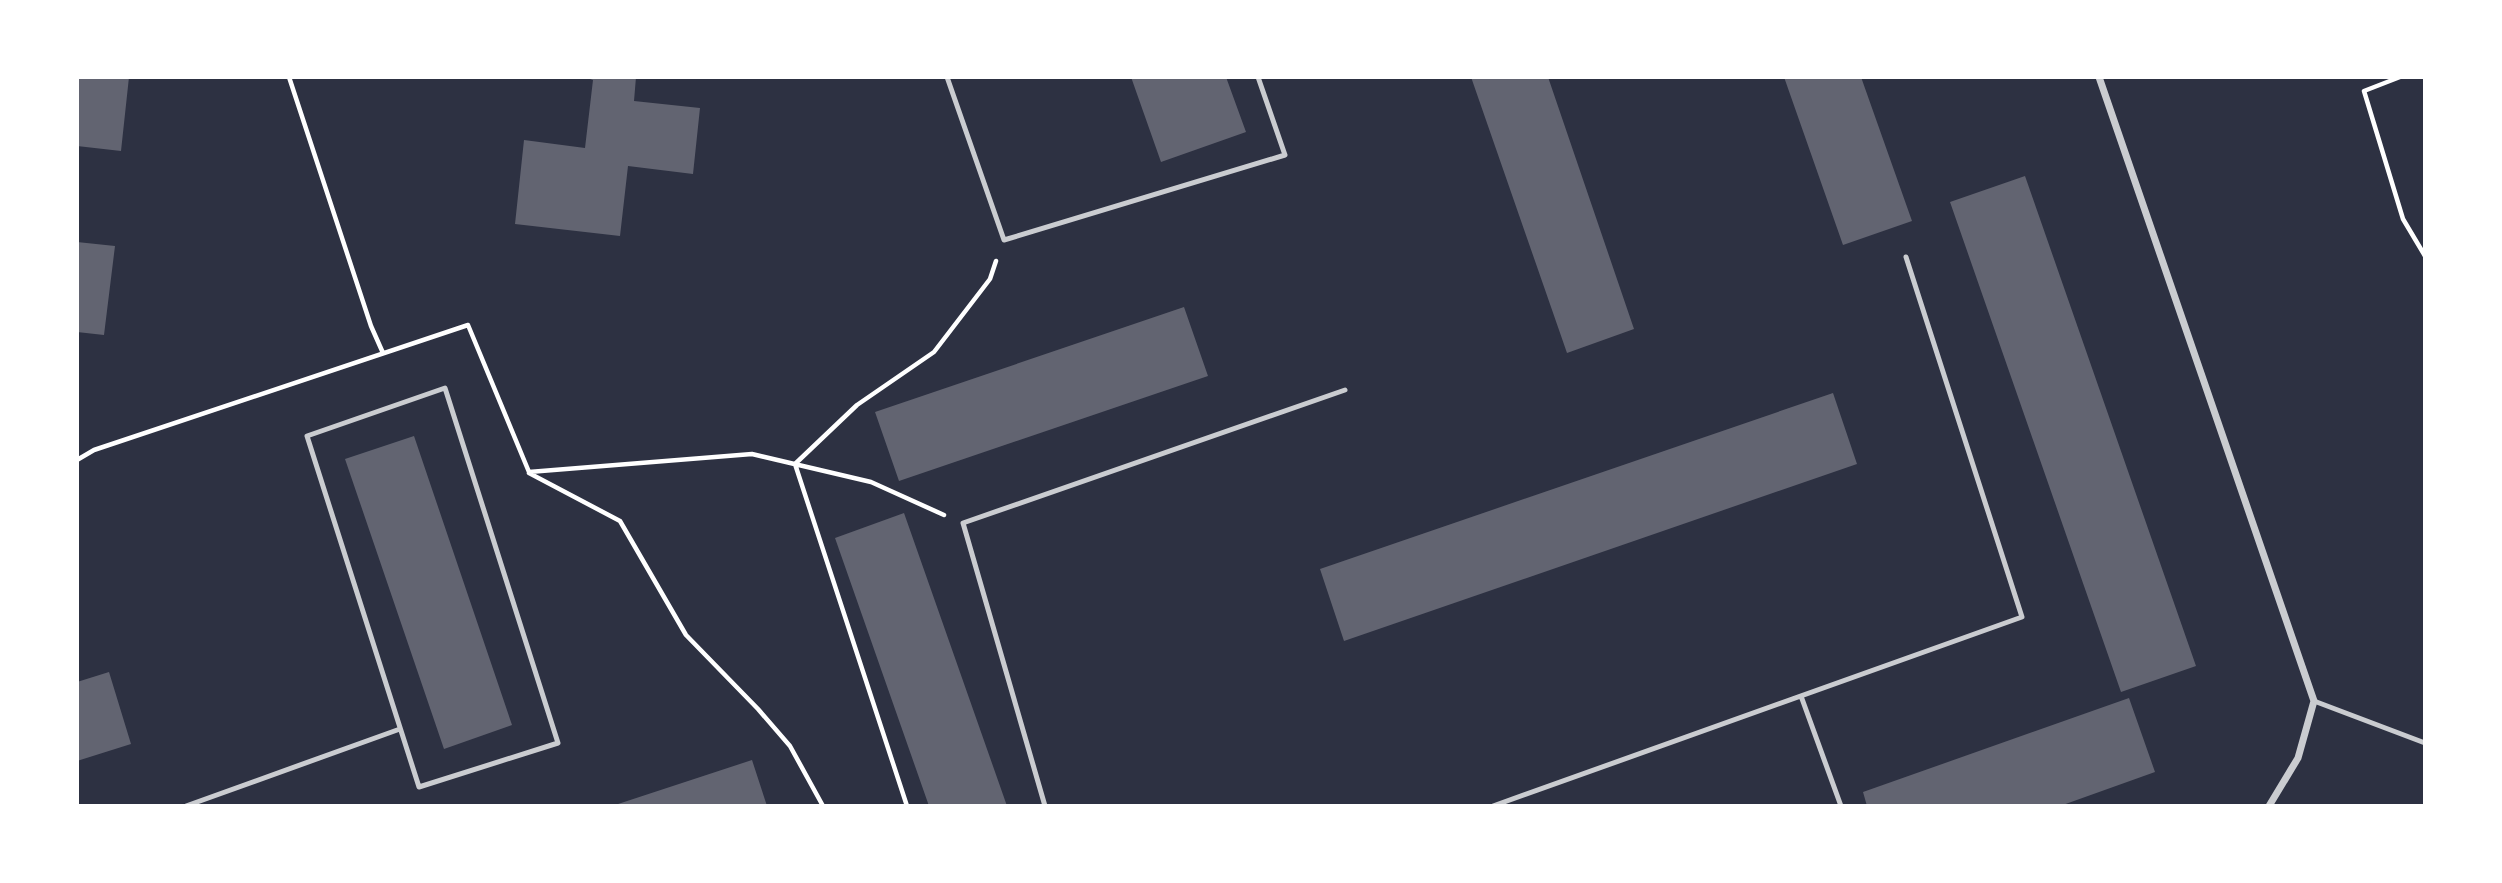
<svg xmlns="http://www.w3.org/2000/svg" width="2502" height="883" font-family="'IBM Plex Serif',serif">
	<style>
		.building { fill: #626471 }
		.lines { fill: none; stroke-linecap: round; stroke-linejoin: round }
		.path { stroke: #fff; stroke-width: 4.5 }
		.service { stroke: #caccd0; stroke-width: 5 }
		.minor { stroke: #caccd0; stroke-width: 7 }
	</style>
	<rect width="100%" height="100%" fill="#2d3142"/>
	<path class="building" d="M77,77H129L121,151L77,146Z
		M584,77H636L634,101L700,108L693,174L628,166L620,236L515,224L524,140L585,148L593,80Z
		M1131,77H1226L1246,132L1161,162Z
		M1471,77H1548L1634,329L1567,353Z
		M1784,77H1861L1912,221L1843,245Z
		M2025,176L2196,666L2121,692L1950,202Z
		M77,242L115,246L104,335L77,332Z
		M1184,307L1208,376L899,481L875,412Z
		M1833,393L1857,464L1344,641L1320,569Z
		M414,436L512,725L444,749L345,459Z
		M904,513L1007,806H929L835,538Z
		M109,672L131,744L77,761V682Z
		M2129,698L2155,772L2060,806H1867L1863,792Z
		M752,760L767,806H615V805Z"/>
	<g class="lines">
		<path class="path" d="M289,77L371,326L383,353
			M2400,77L2364,91L2403,219L2425,256
			M77,460L94,450L468,325L529,472L752,454L871,482L944,515
			M529,473L620,521L686,635L758,709L790,746L823,806
			M907,806L795,464L857,405L934,352L990,279L996,261"/>
		<path class="service" d="M947,77L1004,240L1285,155L1258,77
			M445,388L558,743L419,787L307,436Z
			M1801,696L1841,806
			M2314,701L2425,743
			M186,806L400,729
			M1045,806L963,523L1345,390
			M1493,806L2022,617L1906,257"/>
		<path class="minor" d="M2099,77L2314,701L2298,758L2269,806"/>
	</g>
	<rect width="2502" height="883" fill="none" stroke="#ffffff" stroke-width="158"/>
</svg>
